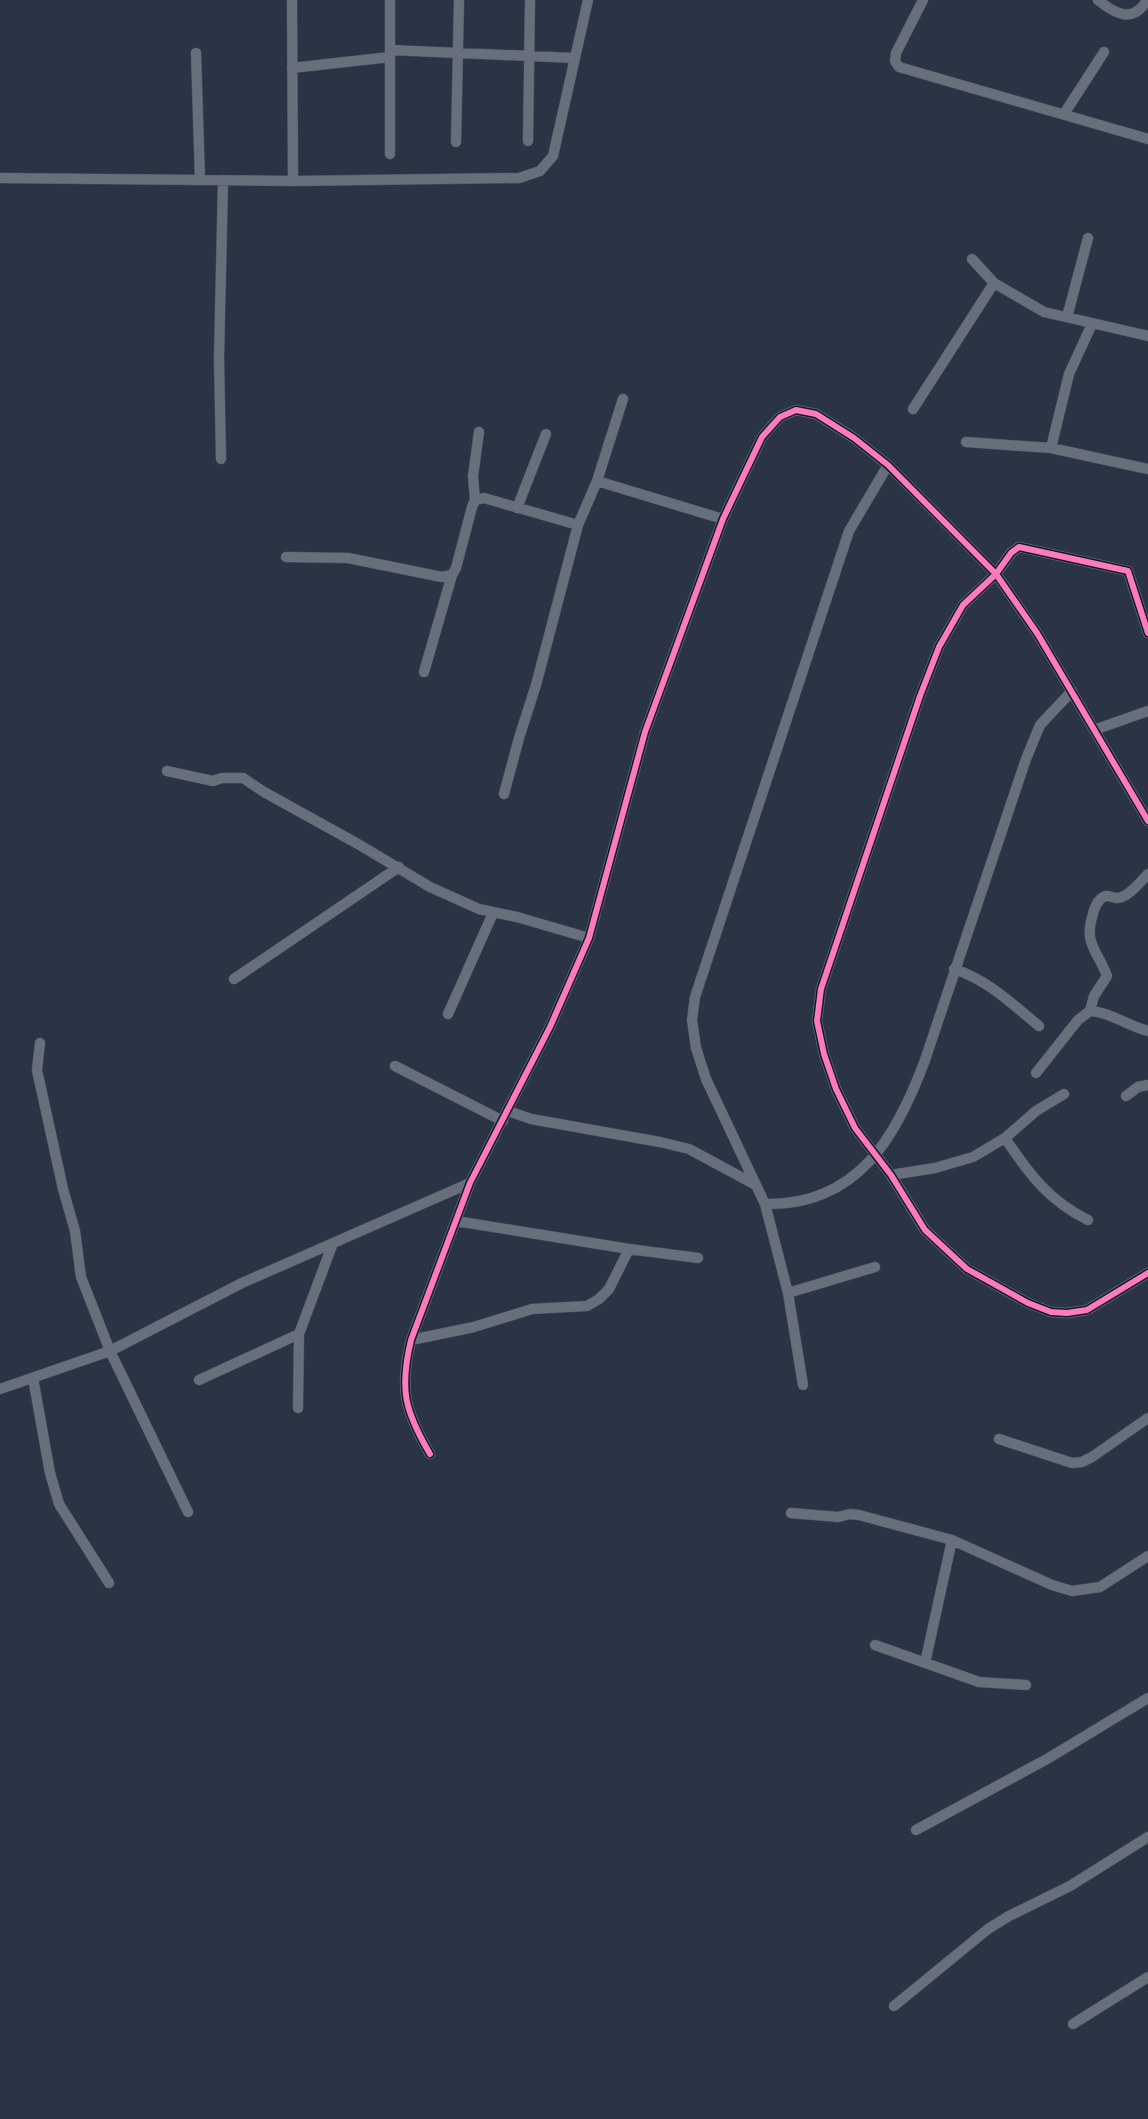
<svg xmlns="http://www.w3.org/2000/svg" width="1148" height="2119" font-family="'Source Sans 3',sans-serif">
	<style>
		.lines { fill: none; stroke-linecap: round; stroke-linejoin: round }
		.minor-casing { stroke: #47505e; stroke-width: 11 }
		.minor { stroke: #676f7a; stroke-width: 10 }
		.cycleway-casing { stroke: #111926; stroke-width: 9 }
		.cycleway { stroke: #fd7abc; stroke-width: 6 }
	</style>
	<rect width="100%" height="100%" fill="#2a3444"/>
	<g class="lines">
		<g class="minor-casing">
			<path id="minor" d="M292,0L293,181
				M390,0V154
				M923,0L896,53L895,61L899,67L1148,139
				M1098,0C1115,14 1133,24 1147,0
				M390,50L575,58
				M196,53L200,180
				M292,68L390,57
				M1064,114L1104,52
				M528,141L530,0
				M456,142L459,0
				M0,178L293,181L519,178L540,171L553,156L588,0
				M972,259L994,283L1044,312L1148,336
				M1067,317L1088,238
				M913,409L994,283
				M966,442L1051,448L1148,469
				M1051,448L1069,374L1092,324
				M221,459L219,359L223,180
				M597,481L723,519
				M475,500L473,476L479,432
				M517,508L546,434
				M286,557L348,558L442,577L452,575L456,568L472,507L475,500L484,498L578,525
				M1148,633L1128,571L1019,547L1011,553L996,574L963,605L939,647L920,696L821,989L817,1021L824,1054L836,1089L855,1128L891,1175L925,1230L967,1269L1028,1303L1051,1312L1067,1313L1087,1310L1148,1273
				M424,672L452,575
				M1094,730L1148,711
				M167,771L213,781L222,778H243L264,792L358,844L430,887L479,909L517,917L589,938
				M504,794L519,738L536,685L578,525L597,481L623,399
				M954,969C988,980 1012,1004 1039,1026
				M234,979L399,867
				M1090,1011L1094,996L1107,976C1098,951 1083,944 1093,914C1094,908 1098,900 1103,897C1108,894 1111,898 1117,898C1128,898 1141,881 1148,874
				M448,1014L493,913
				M40,1043L37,1070L63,1189L75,1231L81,1277L110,1351L188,1512
				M395,1066L503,1121
				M1036,1073L1078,1020L1090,1011C1110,1012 1128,1026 1148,1031
				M1126,1096L1138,1087L1148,1085
				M508,1111L531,1119L660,1142L689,1149L754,1184
				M1005,1138C1029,1174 1049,1201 1088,1220
				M891,1175L935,1168L973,1157L1005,1138L1036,1111L1064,1094
				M765,1204C858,1206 897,1136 925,1060L1026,759L1040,725L1072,691
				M456,1221L629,1249L698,1258
				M788,1293L875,1267
				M411,1340L474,1327L532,1309L587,1306L599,1299L609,1289L629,1249
				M33,1378L50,1473L59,1504L109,1583
				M199,1380L299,1334
				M803,1385L788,1293L765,1204L706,1079L696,1048L692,1020L695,997L849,531L888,465
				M0,1389L110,1351L242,1283L470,1183
				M298,1408L299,1334L333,1243
				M999,1439L1072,1463L1082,1462L1092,1457L1148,1418
				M430,1454C405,1411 399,1390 411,1340L470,1183L550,1027L589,938L645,732L723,519L762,437L780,417L796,410L816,414L854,438L888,465L996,574L1037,633L1148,821
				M791,1513L838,1517L850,1514L859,1515L952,1540L1052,1585L1072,1591L1100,1587L1148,1556
				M875,1645L979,1682L1026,1685
				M925,1663L952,1540
				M916,1830L1047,1759L1148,1698
				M894,2006L988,1929L1009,1916L1070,1886L1148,1837
				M1073,2024L1148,1977"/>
		</g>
		<use href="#minor" class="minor"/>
		<g class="cycleway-casing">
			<path id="cycleway" d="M1148,633L1128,571L1019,547L1011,553L996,574L963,605L939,647L920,696L821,989L817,1021L824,1054L836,1089L855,1128L891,1175L925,1230L967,1269L1028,1303L1051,1312L1067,1313L1087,1310L1148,1273
				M430,1454C405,1411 399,1390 411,1340L470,1183L550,1027L589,938L645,732L723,519L762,437L780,417L796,410L816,414L854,438L888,465L996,574L1037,633L1148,821"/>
		</g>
		<use href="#cycleway" class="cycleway"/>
	</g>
</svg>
